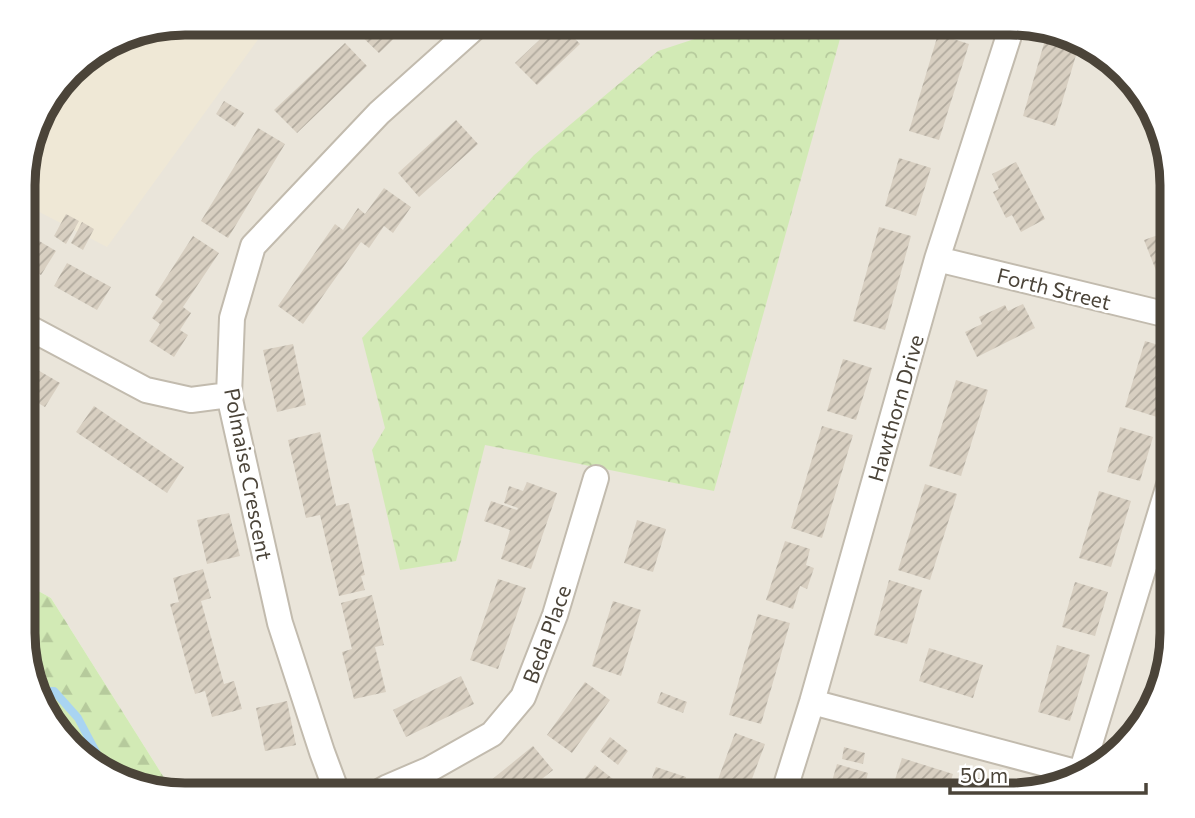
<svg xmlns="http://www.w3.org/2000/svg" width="1195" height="818" font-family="Commissioner,sans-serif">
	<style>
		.residential { fill: #eae5da }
		.education { fill: #efe8d6 }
		.forest { fill: url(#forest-firs) }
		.park { fill: url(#park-crowns) }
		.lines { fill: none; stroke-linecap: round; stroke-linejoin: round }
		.stream { stroke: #a9d4f2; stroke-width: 8 }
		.building { fill: url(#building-hatch) }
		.lane-casing { stroke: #c2bbae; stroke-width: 16 }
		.street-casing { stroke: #c2bbae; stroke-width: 28 }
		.lane { stroke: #fff; stroke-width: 12 }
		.street { stroke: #fff; stroke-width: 24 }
		.labels { text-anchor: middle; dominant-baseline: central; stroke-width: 6; stroke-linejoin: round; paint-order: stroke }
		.street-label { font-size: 21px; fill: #4b4439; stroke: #fff }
		.rim { fill: none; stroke: #4b4439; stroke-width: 9 }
	</style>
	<defs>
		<pattern id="forest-firs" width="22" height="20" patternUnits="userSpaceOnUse" patternTransform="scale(1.75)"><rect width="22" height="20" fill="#d2eab5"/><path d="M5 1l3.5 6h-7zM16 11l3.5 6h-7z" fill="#b6ca9c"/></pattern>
		<pattern id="park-crowns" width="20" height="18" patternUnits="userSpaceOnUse" patternTransform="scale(1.75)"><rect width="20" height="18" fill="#d2eab5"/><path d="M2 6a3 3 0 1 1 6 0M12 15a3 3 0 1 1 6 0" fill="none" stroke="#b6ca9c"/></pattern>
		<pattern id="building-hatch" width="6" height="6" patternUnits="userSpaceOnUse" patternTransform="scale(1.75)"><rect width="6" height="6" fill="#d8cfc1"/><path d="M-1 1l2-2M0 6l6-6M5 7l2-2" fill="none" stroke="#b1aa9e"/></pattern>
	</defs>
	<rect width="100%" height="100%" fill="#f6f3ec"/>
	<path class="residential" d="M1021,23L1109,56L1155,113L1172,174V644L1139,732L1082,778L1011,795H175L51,598L24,583V163L44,104L78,63L132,31Z"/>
	<path class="education" d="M265,30L107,247L24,204V163L44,104L78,63L132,31Z"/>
	<path class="forest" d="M24,583L51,598L175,795L86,762L45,715L24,654Z"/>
	<path class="park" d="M792,25L843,28L714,491L485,445L456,561L400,570L372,450L385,428L362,338L534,155L658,51L734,26Z"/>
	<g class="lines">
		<path class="stream" d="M37,691H54L78,718L105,769"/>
	</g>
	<path class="building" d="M553,27H564L580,44L537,85L515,63Z
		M360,29H404L379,53L357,32Z
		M1047,33L1079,45L1055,126L1023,116Z
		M938,34L969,44L939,140L909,131Z
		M345,43L367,66L297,133L274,110Z
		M224,101L244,113L235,127L216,114Z
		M456,120L478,144L419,197L398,173Z
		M258,128L285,144L228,238L201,221Z
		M899,158L931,168L916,216L885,206Z
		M1016,162L1045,219L1021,232L1012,215L1006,218L993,192L999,189L992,174Z
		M384,188L411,207L393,233L384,226L369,248L361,242L303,324L278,306L335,224L343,230L358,208L365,214Z
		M66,214L79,221L66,244L54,236Z
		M82,222L94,229L83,250L71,243Z
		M879,227L911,236L885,330L853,321Z
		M1172,230V267L1157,273L1144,240Z
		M24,232L56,251L41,275L24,265Z
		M193,236L219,253L183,307L191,313L180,330L188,335L174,357L149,341L160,324L152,318L163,301L155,295Z
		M67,263L111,287L97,310L54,286Z
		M1023,304L1035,328L977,357L965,332L982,324L979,317L1005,305L1008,311Z
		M1145,341L1172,349V368L1157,417L1125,407Z
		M293,344L306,405L277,412L263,350Z
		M843,359L872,368L856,420L827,411Z
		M24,362L60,383L45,407L24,395Z
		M956,380L988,390L961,476L929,466Z
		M94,406L184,467L167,493L76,432Z
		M822,426L853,435L822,538L791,528Z
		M1120,427L1153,437L1140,481L1107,472Z
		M320,432L336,506L349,503L365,575L361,576L365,590L339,596L320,515L306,518L288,440Z
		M527,482L557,493L531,569L501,559L510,530L484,521L491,501L517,510L518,508L504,503L509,486L523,491Z
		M925,484L957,494L930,580L898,570Z
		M1099,491L1131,501L1111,567L1079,558Z
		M229,513L240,556L207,564L197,520Z
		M637,520L666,529L653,572L624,563Z
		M785,541L810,549L806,565L814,568L807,589L800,586L793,609L766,600Z
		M203,569L211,598L201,601L224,684L234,681L242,709L212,717L205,691L195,694L170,604L179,602L173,578Z
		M498,579L526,588L498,669L470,660Z
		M889,580L922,590L907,644L874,635Z
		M1075,582L1108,592L1095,636L1062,627Z
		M372,595L384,645L375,647L386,692L354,699L342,652L352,649L341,603Z
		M613,601L641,610L621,676L592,666Z
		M758,614L790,623L761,724L729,715Z
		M1057,645L1090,655L1070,721L1038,712Z
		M929,648L983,665L973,698L919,681Z
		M461,676L474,704L406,737L393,710Z
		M585,682L610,700L572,753L547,735Z
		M661,692L687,702L683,713L657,703Z
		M287,701L296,745L265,751L256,708Z
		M735,733L765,744L746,795L716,785Z
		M610,737L628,751L618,765L600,751Z
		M533,746L553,770L522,795H473Z
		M844,747L865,753L863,764L842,759Z
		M902,758L953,774L946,795H924L893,786Z
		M837,764L868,773L862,795H828Z
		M595,765L613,779L601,795H572Z
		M656,767L686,777L683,788L652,778Z"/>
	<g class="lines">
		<g class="lane-casing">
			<path id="lane" d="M618,795L627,790L649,795"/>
		</g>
		<g class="street-casing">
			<path id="street" d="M937,259L1172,316
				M24,325L146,390L191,400L229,395
				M812,702L1087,775
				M1081,773L1172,475
				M338,795L322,752L280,623L229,395L232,318L253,246L379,113L474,28
				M374,795L388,787L430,769L492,734L523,697L555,615L596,478
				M783,795L812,702L937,259L1013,23"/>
		</g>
		<use href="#lane" class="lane"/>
		<use href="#street" class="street"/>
	</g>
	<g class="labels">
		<g class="street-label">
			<text transform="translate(1054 288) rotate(14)">Forth Street</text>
			<text transform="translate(895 408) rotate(-74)">Hawthorn Drive</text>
			<text transform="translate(249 474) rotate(79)">Polmaise Crescent</text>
			<text transform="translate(546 634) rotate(-70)">Beda Place</text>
		</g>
	</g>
	<path d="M0 0H1195V818H0ZM185 35H1010A150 150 0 0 1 1160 185V633A150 150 0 0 1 1010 783H185A150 150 0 0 1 35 633V185A150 150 0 0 1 185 35Z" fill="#fff" fill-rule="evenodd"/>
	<path class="rim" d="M185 35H1010A150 150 0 0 1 1160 185V633A150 150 0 0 1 1010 783H185A150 150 0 0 1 35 633V185A150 150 0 0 1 185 35Z"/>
	<path d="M950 783v10h196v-10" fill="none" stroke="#4b4439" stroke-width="3.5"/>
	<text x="960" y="783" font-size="21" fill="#4b4439" stroke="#ffffff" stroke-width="5" paint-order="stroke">50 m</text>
</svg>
